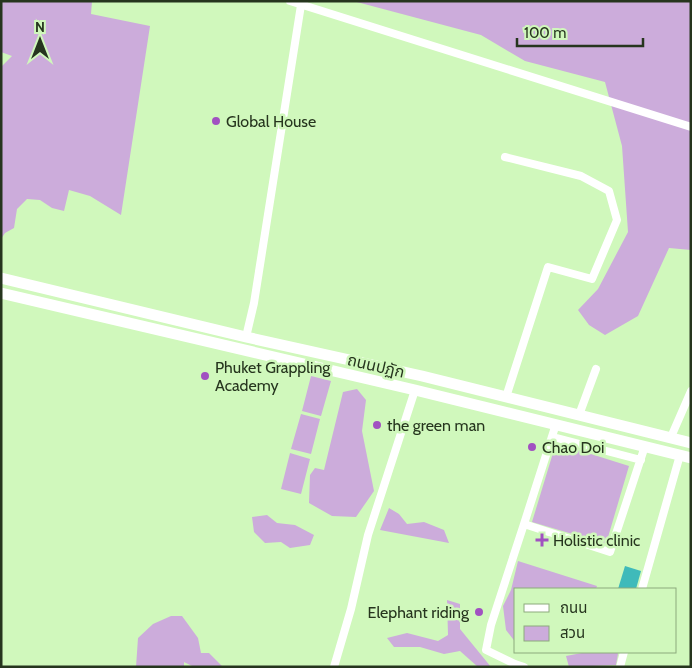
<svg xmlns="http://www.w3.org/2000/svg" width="692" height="668" font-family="Cabin,'Noto Sans Thai',sans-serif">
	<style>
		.green { fill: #ccacdb }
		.water { fill: #3fbaba }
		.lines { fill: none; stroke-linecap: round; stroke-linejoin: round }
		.minor { stroke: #fff; stroke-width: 8 }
		.secondary { stroke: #fff; stroke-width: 11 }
		.poi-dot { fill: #a151c1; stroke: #d0f8bc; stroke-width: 2 }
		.labels { text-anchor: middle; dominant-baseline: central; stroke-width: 5; stroke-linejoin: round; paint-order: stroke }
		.poi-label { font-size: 16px; fill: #26351e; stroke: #d0f8bc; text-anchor: start }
		.street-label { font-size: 16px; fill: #26351e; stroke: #d0f8bc }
	</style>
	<rect width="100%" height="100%" fill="#d0f8bc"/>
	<path class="green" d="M1,1H92L91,14L150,26L121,215L90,196L69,190L64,211L52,208L40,200L27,199L17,209L14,228L5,233L1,239V67L12,56L1,52Z
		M353,1H691V250L669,248L638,316L605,335L589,325L578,310L598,289L628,232L622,146L605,82L525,61L481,35Z
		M311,376L331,381L321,416L302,411Z
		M357,389L366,400L362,431L374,491L356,517L332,516L309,503L310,475L315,468L324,470L343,392Z
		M301,414L320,419L311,454L291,449Z
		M556,443L629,466L606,544L532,522Z
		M290,453L310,459L301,494L281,489Z
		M389,508L399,514L407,524L424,522L444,530L449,543L380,530Z
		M267,515L277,523L295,525L314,535L310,545L290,548L281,542L265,543L254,532L252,517Z
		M518,561L597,586L596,589H516V643L506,630L503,606L511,590Z
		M447,600L460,604V629L491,667H478L460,651L444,654L420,647H394L387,638L407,633L438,641L448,635Z
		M171,616H182L198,638L201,653H209L223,667H194L184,662V667H136L138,638L153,624Z
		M587,652H617L618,654L616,665L569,667L566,656Z"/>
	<path class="water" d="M625,566L641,571L636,589H618Z"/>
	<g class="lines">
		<path class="minor" d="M290,1L691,127
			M505,157L581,176L609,191L617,220L592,279L548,267L506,397
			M246,337L254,303L301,5L304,1
			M579,415L596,369
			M553,437L641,460
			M671,437L691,391
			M524,524L556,424
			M642,589L680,455
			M334,667L351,609L368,535L415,390
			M524,667L515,664L486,650L491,625L524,524L610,552L645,446
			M620,667L624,652"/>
		<path class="secondary" d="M1,278L246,337L422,376L691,443
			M1,293L415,390L691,458"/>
	</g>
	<g class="poi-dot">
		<circle cx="216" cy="121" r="5"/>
		<circle cx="205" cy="376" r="5"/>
		<circle cx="377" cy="425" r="5"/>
		<circle cx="532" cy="447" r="5"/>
		<path d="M539.5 532.5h5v5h5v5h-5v5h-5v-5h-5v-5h5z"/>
		<circle cx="479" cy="612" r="5"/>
	</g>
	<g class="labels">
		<g class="poi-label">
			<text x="226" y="121">Global House</text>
			<text x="215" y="367">Phuket Grappling<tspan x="215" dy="18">Academy</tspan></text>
			<text x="387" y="425">the green man</text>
			<text x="542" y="447">Chao Doi</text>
			<text x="553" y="540">Holistic clinic</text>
			<text x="469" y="612" text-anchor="end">Elephant riding</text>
		</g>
		<g class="street-label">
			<text transform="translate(376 366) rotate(13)">ถนนปฏัก</text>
		</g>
	</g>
	<rect width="692" height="668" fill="none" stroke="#26351e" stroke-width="5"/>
	<rect x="514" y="588" width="162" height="65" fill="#d0f8bc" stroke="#8caa7d"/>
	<rect x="524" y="604" width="25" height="8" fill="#ffffff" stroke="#8caa7d"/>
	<text x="560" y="613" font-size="15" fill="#26351e">ถนน</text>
	<rect x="524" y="626" width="25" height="15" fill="#ccacdb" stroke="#8caa7d"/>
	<text x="560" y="638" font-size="15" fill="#26351e">สวน</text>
	<g transform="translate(40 40)" stroke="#d0f8bc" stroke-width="4" paint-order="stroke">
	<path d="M0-4L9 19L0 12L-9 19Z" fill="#26351e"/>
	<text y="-8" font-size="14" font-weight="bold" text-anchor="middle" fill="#26351e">N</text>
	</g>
	<path d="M517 38v8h126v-8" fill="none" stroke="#26351e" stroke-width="2.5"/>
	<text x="524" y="38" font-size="15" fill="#26351e" stroke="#d0f8bc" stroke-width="4" paint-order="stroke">100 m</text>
</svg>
